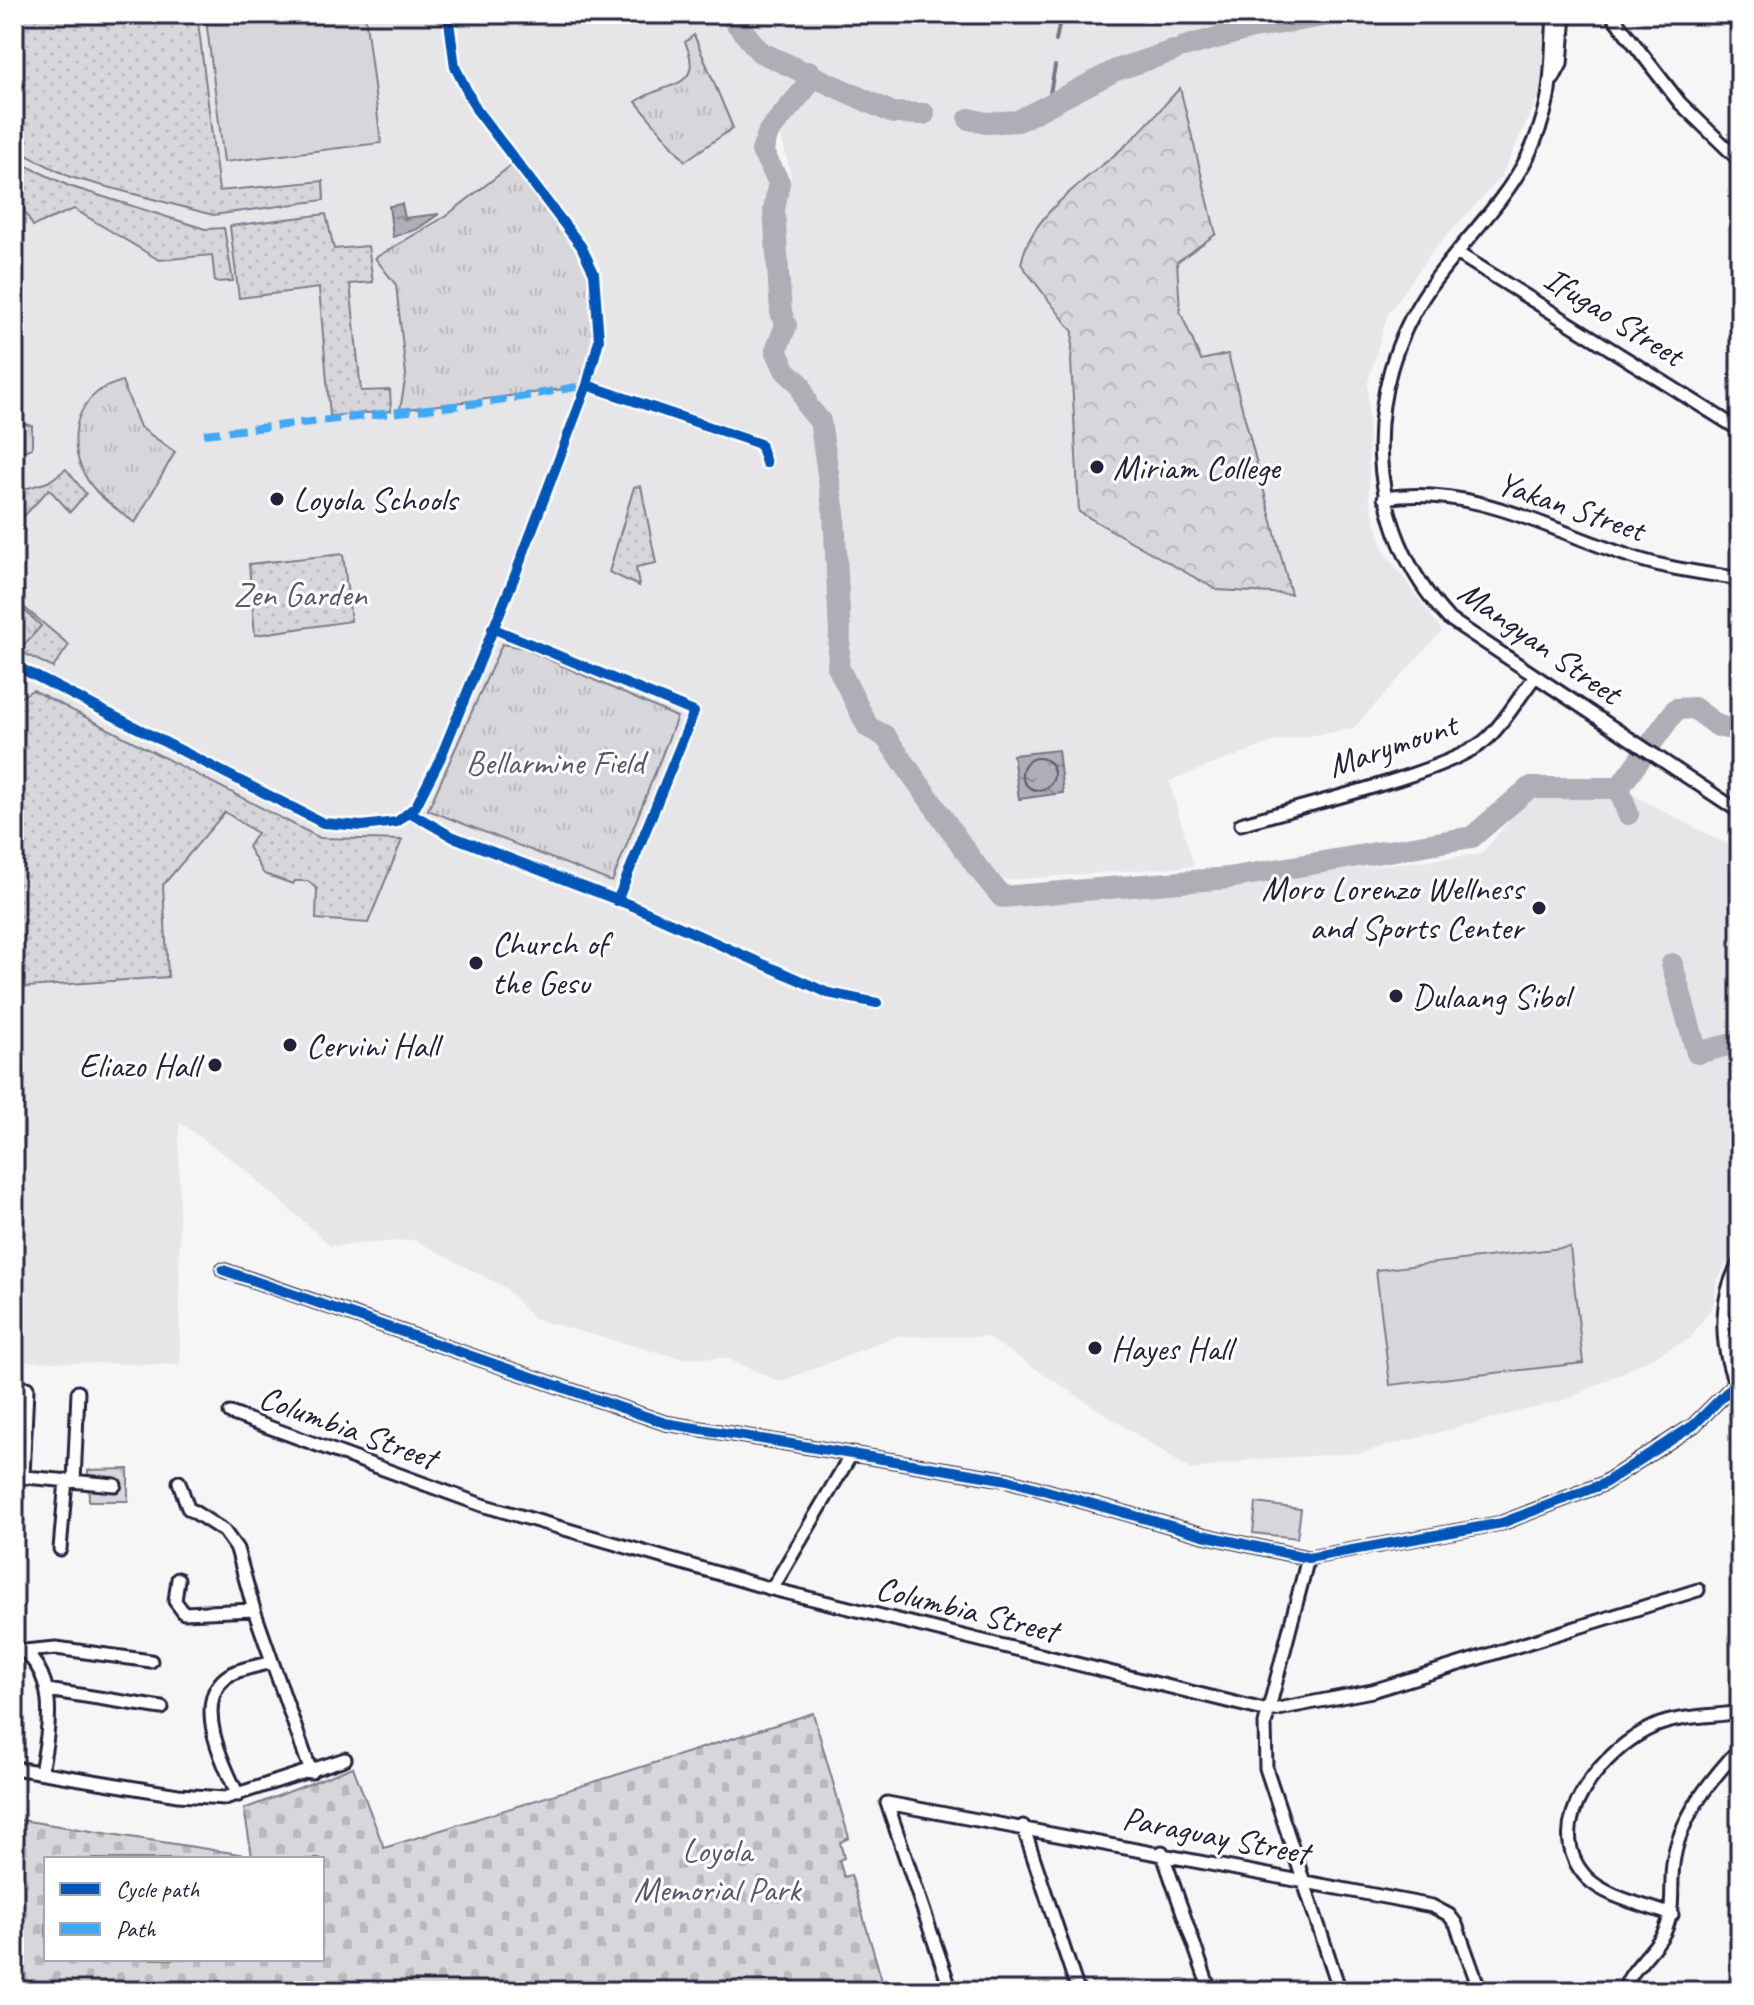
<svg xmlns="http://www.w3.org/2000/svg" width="1754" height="2005" font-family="Caveat,sans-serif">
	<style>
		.built { fill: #e6e6e9 }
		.grass { fill: url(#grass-dots); stroke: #7c7c8b; stroke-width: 2 }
		.forest { fill: url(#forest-crowns); stroke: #7c7c8b; stroke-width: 2 }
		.cemetery { fill: url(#cemetery-stones); stroke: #7c7c8b; stroke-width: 2; fill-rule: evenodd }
		.park { fill: url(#park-tufts); stroke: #7c7c8b; stroke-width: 2 }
		.pitch { fill: #d7d7db; stroke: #7c7c8b; stroke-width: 2 }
		.water { fill: url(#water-ripples); stroke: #767685; stroke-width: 2 }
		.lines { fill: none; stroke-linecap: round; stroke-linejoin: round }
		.shore { stroke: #5a5a6d; stroke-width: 2 }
		.stream { stroke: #767685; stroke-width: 4 }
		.river { stroke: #aeaeb7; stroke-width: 22 }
		.street-casing { stroke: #22223b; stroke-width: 17 }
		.street { stroke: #fff; stroke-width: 11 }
		.quiet { stroke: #3fa9f5; stroke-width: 8; stroke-dasharray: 16 8; stroke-linecap: butt }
		.cycleway-casing { stroke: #fff; stroke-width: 15 }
		.cycleway { stroke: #0057b8; stroke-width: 10 }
		.poi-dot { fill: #22223b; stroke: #fff; stroke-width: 3 }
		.labels { text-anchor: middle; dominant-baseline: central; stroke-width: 6; stroke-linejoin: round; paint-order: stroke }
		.street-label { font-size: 34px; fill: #22223b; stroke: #fff }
		.poi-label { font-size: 34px; fill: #22223b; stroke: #fff; text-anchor: start }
		.park-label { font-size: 34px; fill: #58586b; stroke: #fff }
	</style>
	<defs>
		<pattern id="grass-dots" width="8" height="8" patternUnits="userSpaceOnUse" patternTransform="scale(2)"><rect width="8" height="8" fill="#d7d7db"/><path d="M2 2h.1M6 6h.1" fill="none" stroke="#b8b8bd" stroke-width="1.8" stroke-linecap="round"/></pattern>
		<pattern id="forest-crowns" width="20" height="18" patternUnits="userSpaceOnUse" patternTransform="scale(2)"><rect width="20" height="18" fill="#d7d7db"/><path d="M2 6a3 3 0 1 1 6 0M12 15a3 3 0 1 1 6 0" fill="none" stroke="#b8b8bd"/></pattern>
		<pattern id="cemetery-stones" width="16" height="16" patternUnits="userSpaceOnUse" patternTransform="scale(2)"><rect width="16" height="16" fill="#d7d7db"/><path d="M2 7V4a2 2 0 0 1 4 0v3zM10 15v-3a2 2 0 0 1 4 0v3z" fill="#b8b8bd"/></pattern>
		<pattern id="park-tufts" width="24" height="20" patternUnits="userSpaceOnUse" patternTransform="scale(2)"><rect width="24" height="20" fill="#d7d7db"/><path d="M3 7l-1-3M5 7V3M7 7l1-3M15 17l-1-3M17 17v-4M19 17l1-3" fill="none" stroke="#b8b8bd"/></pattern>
		<pattern id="water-ripples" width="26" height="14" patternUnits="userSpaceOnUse" patternTransform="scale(2)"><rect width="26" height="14" fill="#aeaeb7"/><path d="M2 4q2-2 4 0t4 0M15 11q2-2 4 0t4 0" fill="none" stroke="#8d8d96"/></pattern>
	</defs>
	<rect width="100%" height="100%" fill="#f6f6f7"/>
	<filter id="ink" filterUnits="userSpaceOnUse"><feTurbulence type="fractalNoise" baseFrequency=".0125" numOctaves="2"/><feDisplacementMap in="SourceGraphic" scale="16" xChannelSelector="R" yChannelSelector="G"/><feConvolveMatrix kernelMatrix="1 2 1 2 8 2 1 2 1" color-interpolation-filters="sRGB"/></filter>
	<g filter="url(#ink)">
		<path class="built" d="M14,14H723L753,51L802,74V83L760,137L768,178L777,318L771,346L777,372L796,392L805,416L819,433L813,399L792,371L784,347L791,324L788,301L791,275L781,219L791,176L780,132L816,75V70L771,50L736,24L730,14H1549L1542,89L1501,177L1431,253L1387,316L1368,382L1369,498L1384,551L1442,631L1353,729L1276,741L1169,781L1194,866L994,881L858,693L849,665L837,525L820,438L832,530L828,551L837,632L833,670L868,734L885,742L999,909L1481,854L1531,795L1619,788L1740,851V1237L1717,1281L1713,1305L1690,1339L1568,1399L1360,1453L1251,1460L1191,1470L987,1337L897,1336L780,1382L726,1358H679L534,1319L504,1287L415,1240L331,1246L242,1167L179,1122L180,1365L14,1361Z"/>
		<path class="grass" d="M45,14H197L219,191L323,181L324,200L213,215L70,177L14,149V17Z
			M14,160L69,186L205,229L224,228L233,281L215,282L212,255L159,260L74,209L33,226L20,203Z
			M326,214L334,249L368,246L373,282L350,284L361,391L390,390L391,411L330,416L319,288L239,298L230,226Z
			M66,469L86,494L70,512L49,489L14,527V492L48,482Z
			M641,486L656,563L636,567L639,586L609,572L634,487Z
			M343,554L351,621L255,635L249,564Z
			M14,599L69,645L53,668L14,648Z
			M33,690L320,838L402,840L368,923L316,919L317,889L308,881H295L293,884L264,874L248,847L257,833L225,812L163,885L168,977L14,988V701Z"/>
		<path class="forest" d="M1180,88L1216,234L1177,262L1180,311L1201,360L1228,354L1291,594L1217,590L1079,512L1071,361L1073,332L1021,264C1031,210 1093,177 1129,142C1147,126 1163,106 1180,88Z"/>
		<path class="cemetery" d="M813,1713L849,1838L840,1842L844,1858L839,1860L844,1877L851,1875L885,1991H14V1819L252,1856L244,1809L353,1767L384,1848ZM46,1859H322V1959H46Z"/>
		<path class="park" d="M694,35L733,128L685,161L636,102C661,81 707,92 685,42Z
			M513,164C544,203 592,248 600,299C605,328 599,357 595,385L400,410L406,375L396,285L375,258L446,216Z
			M122,381L140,427L175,452L135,523C122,513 107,503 96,491C70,463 66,415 99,391C105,386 115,384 122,381Z
			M14,421L32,426V448L14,454Z
			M22,608L41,626L23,646L14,638V617Z
			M502,644L523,648L677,717L612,882L428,810Z
			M128,1469V1501H89L88,1470Z"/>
		<path class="pitch" d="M248,14H365L381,143L224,162L206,19Z
			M1570,1247L1583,1363L1390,1385L1376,1270Z
			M1256,1503L1301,1509L1297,1538L1253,1533Z"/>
		<path class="water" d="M402,204L405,218L439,214L417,229L393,237L389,206Z
			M1058,750L1063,793L1019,799L1013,755Z"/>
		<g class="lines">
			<path class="shore" d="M1022 774a16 16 0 1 1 32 0a16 16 0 1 1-32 0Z"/>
			<path class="stream" d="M1056,41L1061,14
				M1048,104L1055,66"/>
			<path class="river" d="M729,14L760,52L893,113L924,114
				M1184,47L1253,28L1335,14
				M810,72L804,90L769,131L762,151L779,182L774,210L781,312L786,326L776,350L785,370L800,384L808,407L820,421L834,513L840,634L838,667L868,727L885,736L977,867L1002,897L1228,878L1472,837L1529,788H1619L1628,814
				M969,119L986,123L1018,121L1116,70L1173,51
				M1619,788L1676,709L1694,708L1718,726L1740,731
				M1672,964L1697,1053L1740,1042"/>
			<g class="street-casing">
				<path id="street" d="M1554,14C1550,72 1555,100 1528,156C1503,205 1461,243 1430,287C1359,389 1363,526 1448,618L1740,812
					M1611,14L1680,103L1740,161
					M1553,79L1561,64L1565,14
					M1457,253L1740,430
					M1384,498C1474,484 1550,531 1632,557C1667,569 1704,573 1740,579
					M1241,824C1295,807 1454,772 1489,737C1506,720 1519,697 1534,678
					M1740,1262C1717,1300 1720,1354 1740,1393
					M223,1270L665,1423L1008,1480L1203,1535L1308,1558L1502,1523L1603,1484L1694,1425L1735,1384
					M230,1413L482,1505L772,1589L1268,1711L1372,1691L1698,1590
					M14,1476L115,1485
					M23,1476L27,1388
					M74,1481L78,1392
					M179,1482L188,1508L224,1531L237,1549L254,1610L311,1772
					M14,1494L15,1476
					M60,1549L66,1480
					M1308,1558L1265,1724L1266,1768L1340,1991
					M178,1579L175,1601L184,1613L254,1610
					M772,1589L852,1453
					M14,1645C61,1671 49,1729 41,1772
					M24,1651L56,1648L151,1661
					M47,1690L162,1708
					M14,1768L178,1795L225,1798L345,1759
					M238,1795C224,1766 193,1705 225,1678C235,1669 259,1666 272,1662
					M1023,1826L1078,1991
					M1162,1852L1210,1991
					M1672,1915C1646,1905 1607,1898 1587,1878C1537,1826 1605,1747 1655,1726C1681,1715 1713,1717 1740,1712
					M951,1991L887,1803L1432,1906L1449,1915L1456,1924L1480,1991
					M1624,1991C1628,1971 1655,1951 1665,1931C1675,1909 1670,1887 1673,1864C1678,1820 1711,1779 1740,1748"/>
			</g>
			<use href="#street" class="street"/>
			<path class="quiet" d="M204,434L498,401L587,385"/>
			<g class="cycleway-casing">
				<path id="cycleway" d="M587,385L760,444L766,463
					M492,628L694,712L617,901
					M14,665L323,823L362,826L397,822L416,806L440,759L514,578L587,385L599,340L594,273L581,246L476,109L455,67L448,14
					M411,813L451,836L633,906L828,993L877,1003
					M223,1270L665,1423L1008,1480L1203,1535L1308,1558L1502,1523L1603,1484L1694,1425L1735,1384"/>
			</g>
			<use href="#cycleway" class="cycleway"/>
		</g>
	</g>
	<g class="poi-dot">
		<circle cx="1097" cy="467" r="8"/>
		<circle cx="277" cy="499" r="8"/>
		<circle cx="1539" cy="908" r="8"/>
		<circle cx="476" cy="963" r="8"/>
		<circle cx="1396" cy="996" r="8"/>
		<circle cx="290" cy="1045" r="8"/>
		<circle cx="215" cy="1065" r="8"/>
		<circle cx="1095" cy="1348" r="8"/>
	</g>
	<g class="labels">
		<g class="street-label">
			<text transform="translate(1614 316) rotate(32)">Ifugao Street</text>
			<text transform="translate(1571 506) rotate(19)">Yakan Street</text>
			<text transform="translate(1540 642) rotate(35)">Mangyan Street</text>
			<text transform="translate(1392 745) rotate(-19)">Marymount</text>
			<text transform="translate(348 1427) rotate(20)">Columbia Street</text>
			<text transform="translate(967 1609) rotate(14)">Columbia Street</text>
			<text transform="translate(1216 1835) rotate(11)">Paraguay Street</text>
		</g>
		<g class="poi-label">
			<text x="1113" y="467">Miriam College</text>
			<text x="293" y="499">Loyola Schools</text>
			<text x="1523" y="888" text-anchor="end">Moro Lorenzo Wellness<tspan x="1523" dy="39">and Sports Center</tspan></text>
			<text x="492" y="943">Church of<tspan x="492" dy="39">the Gesu</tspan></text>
			<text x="1412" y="996">Dulaang Sibol</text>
			<text x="306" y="1045">Cervini Hall</text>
			<text x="199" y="1065" text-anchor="end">Eliazo Hall</text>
			<text x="1111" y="1348">Hayes Hall</text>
		</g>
		<g class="park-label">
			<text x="300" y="594">Zen Garden</text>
			<text x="555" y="762">Bellarmine Field</text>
			<text x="717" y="1850">Loyola<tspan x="717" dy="39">Memorial Park</tspan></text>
		</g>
	</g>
	<rect width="1754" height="2005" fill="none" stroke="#fff" stroke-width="48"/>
	<rect x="24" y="24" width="1706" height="1957" fill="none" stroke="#22223b" stroke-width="3" filter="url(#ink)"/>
	<rect x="44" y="1857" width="280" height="104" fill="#ffffff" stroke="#a7a7b1" stroke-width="2"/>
	<rect x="60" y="1883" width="40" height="12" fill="#0057b8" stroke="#a7a7b1" stroke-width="2"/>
	<text x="116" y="1897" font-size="24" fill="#22223b">Cycle path</text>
	<rect x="60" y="1923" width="40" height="12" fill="#3fa9f5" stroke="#a7a7b1" stroke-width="2"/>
	<text x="116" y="1937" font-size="24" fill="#22223b">Path</text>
</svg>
